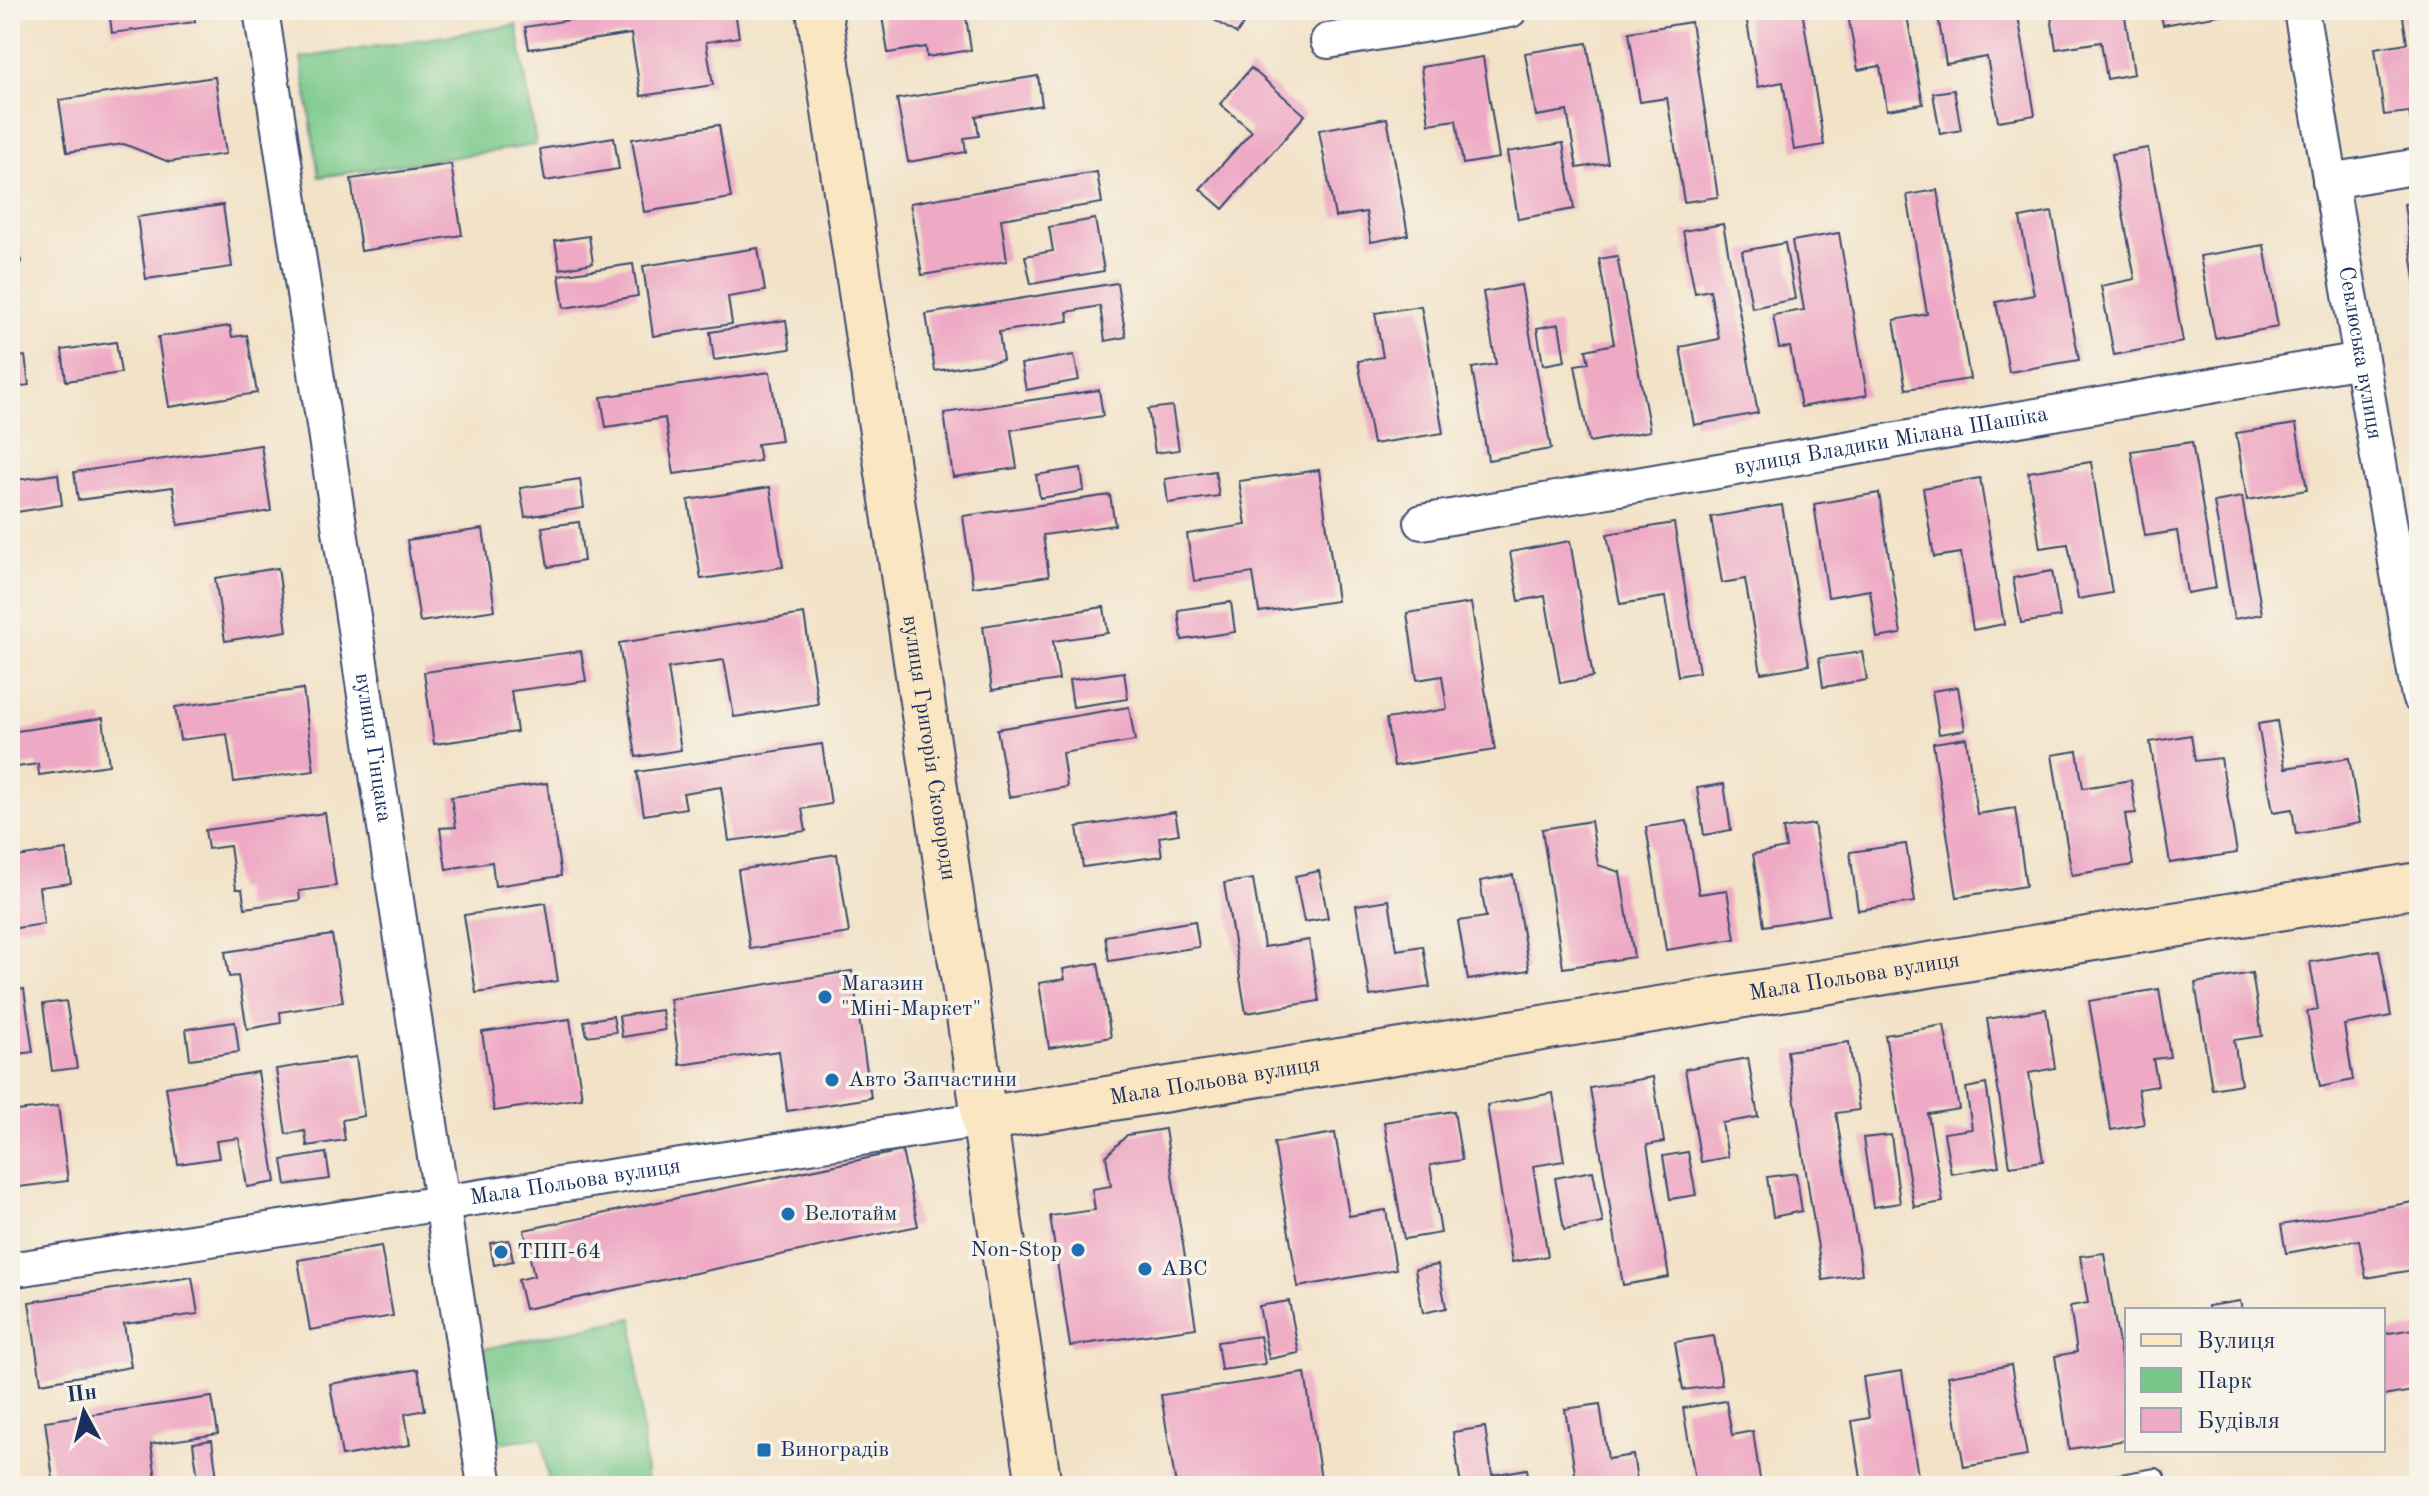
<svg xmlns="http://www.w3.org/2000/svg" width="2429" height="1496" font-family="'Old Standard TT',serif">
	<style>
		.green { fill: #77c889; stroke: #497c74; stroke-width: 2 }
		.building { fill: #eea9c4 }
		.lines { fill: none; stroke-linecap: round; stroke-linejoin: round }
		.lane-casing { stroke: #3b4a6e; stroke-width: 22 }
		.street-casing { stroke: #3b4a6e; stroke-width: 38 }
		.secondary-casing { stroke: #3b4a6e; stroke-width: 48 }
		.lane { stroke: #fff; stroke-width: 18 }
		.street { stroke: #fff; stroke-width: 34 }
		.secondary { stroke: #fbe6c4; stroke-width: 44 }
		.poi-dot { fill: #1f6fb2; stroke: #f7f3e8; stroke-width: 3 }
		.labels { text-anchor: middle; dominant-baseline: central; stroke-width: 7; stroke-linejoin: round; paint-order: stroke }
		.street-label { font-size: 22px; fill: #1b2f5e; stroke: #f7f3e8 }
		.poi-label { font-size: 22px; fill: #1b2f5e; stroke: #f7f3e8; text-anchor: start }
	</style>
	<rect width="100%" height="100%" fill="#f7f3e8"/>
	<filter id="ink" filterUnits="userSpaceOnUse"><feTurbulence type="fractalNoise" baseFrequency=".0125" numOctaves="2"/><feDisplacementMap in="SourceGraphic" scale="16" xChannelSelector="R" yChannelSelector="G"/><feConvolveMatrix kernelMatrix="1 2 1 2 8 2 1 2 1" color-interpolation-filters="sRGB"/></filter>
	<filter id="wash" filterUnits="userSpaceOnUse"><feTurbulence type="fractalNoise" baseFrequency=".006" numOctaves="4" result="noise"/><feDisplacementMap in="SourceGraphic" scale="32" xChannelSelector="R" yChannelSelector="G"/><feGaussianBlur stdDeviation="1.8" result="paint"/><feColorMatrix in="noise" values="0 0 0 0 0 0 0 0 0 0 0 0 0 0 0 0 0 1.4 0 .05"/><feComposite in="paint" operator="in"/></filter>
	<g filter="url(#wash)">
		<rect width="100%" height="100%" fill="#f2e2c7"/>
		<path class="green" d="M517,25L536,145L319,177L301,58Z
			M633,1318L647,1486H549L542,1437L496,1443L483,1349Z"/>
		<g id="blocks">
			<path class="building" d="M109,10H194L195,22L112,33Z
				M632,10H735L739,37L706,42L713,85L641,96L631,34L529,49L525,27Z
				M881,10H965L971,50L927,57L926,47L888,53Z
				M1198,10H1252L1237,34Z
				M1785,10H1802L1824,145L1794,150L1783,82L1758,87L1746,16Z
				M1847,10H1906L1923,104L1887,110L1880,66L1858,70Z
				M1937,10H2017L2035,115L1998,121L1987,57L1946,64Z
				M2050,10H2124L2134,74L2107,79L2101,42L2056,49Z
				M2160,10H2236V12L2163,25Z
				M2402,10H2419V121L2411,122L2409,112L2384,115L2375,48L2407,43Z
				M1691,22L1718,197L1684,202L1667,98L1640,102L1629,32Z
				M1587,43L1608,163L1577,168L1567,111L1536,116L1525,53Z
				M1483,57L1499,158L1463,164L1456,120L1429,124L1421,67Z
				M1251,68L1305,115L1223,209L1200,189L1252,131L1220,104Z
				M1038,76L1042,105L976,116L979,136L964,138L966,152L908,162L897,99Z
				M215,77L226,154L169,162L124,144L67,152L59,100Z
				M1954,90L1961,130L1940,134L1933,93Z
				M1387,118L1408,235L1371,242L1366,212L1335,217L1319,130Z
				M719,125L731,198L644,212L632,139Z
				M614,137L619,169L545,181L540,149Z
				M1563,143L1574,209L1518,219L1507,152Z
				M2148,148L2183,342L2114,355L2101,286L2135,279L2112,154Z
				M451,164L462,235L361,251L351,179Z
				M1097,172L1102,203L1001,219L1007,261L922,275L910,203Z
				M1937,190L1970,379L1906,389L1894,320L1927,314L1907,195Z
				M2419,201V293H2417L2404,204Z
				M223,205L232,267L146,279L137,217Z
				M2052,212L2079,360L2009,372L1996,302L2034,295L2020,218Z
				M1095,219L1104,271L1031,284L1025,256L1053,251L1049,227Z
				M1723,224L1758,413L1694,425L1680,347L1719,339L1710,290L1695,293L1683,231Z
				M17,232L21,262L10,263V233Z
				M1839,233L1867,395L1801,407L1790,347L1779,348L1773,315L1804,310L1792,241Z
				M589,236L593,263L560,269L555,241Z
				M1785,243L1795,299L1752,308L1742,251Z
				M2264,245L2278,327L2215,338L2200,256Z
				M758,248L765,291L728,297L732,324L653,336L643,266Z
				M1617,256L1650,431L1589,442L1575,365L1589,363L1586,350L1614,344L1599,259Z
				M633,264L638,296L564,308L559,275Z
				M1117,283L1126,337L1105,341L1100,306L1067,312L1069,321L999,332L1003,360L935,371L926,314Z
				M1521,285L1551,449L1488,460L1472,368L1496,364L1483,292Z
				M1421,306L1443,433L1373,444L1358,361L1383,357L1375,313Z
				M786,320L790,349L714,360L710,332Z
				M1559,324L1565,361L1543,365L1537,328Z
				M230,326L232,337L247,335L257,393L169,407L158,337Z
				M116,342L121,373L66,381L62,350Z
				M1074,355L1079,380L1026,390L1021,364Z
				M25,356L29,385L10,388V358Z
				M770,372L781,441L757,444L760,461L674,474L665,418L606,427L601,397Z
				M1099,390L1103,416L1011,430L1017,468L953,477L944,413Z
				M1172,406L1179,450L1155,453L1148,409Z
				M2296,424L2307,490L2247,500L2236,433Z
				M2192,442L2216,588L2187,593L2177,531L2145,536L2131,451Z
				M261,445L271,511L178,525L173,487L78,500L74,472Z
				M2091,462L2112,593L2078,599L2068,544L2040,548L2028,472Z
				M1081,468L1084,491L1040,498L1036,475Z
				M1319,470L1337,601L1259,612L1253,573L1194,581L1187,534L1246,525L1239,481Z
				M1215,471L1219,496L1168,503L1165,479Z
				M58,474L62,505L10,513V481Z
				M1980,478L2004,624L1973,630L1961,553L1934,557L1923,488Z
				M580,479L584,508L525,517L520,488Z
				M770,487L783,567L701,579L688,500Z
				M1879,493L1901,634L1877,638L1870,590L1828,597L1814,504Z
				M1110,495L1115,525L1043,535L1049,576L973,587L963,516Z
				M2242,497L2262,614L2234,619L2214,502Z
				M1782,505L1809,665L1761,673L1745,579L1722,583L1711,517Z
				M579,522L584,561L548,567L542,527Z
				M1674,523L1699,672L1678,676L1665,597L1620,604L1607,534Z
				M483,529L495,610L420,622L407,540Z
				M1570,541L1593,677L1560,683L1545,596L1519,601L1510,552Z
				M278,568L287,631L225,641L215,578Z
				M2052,571L2060,617L2021,623L2013,578Z
				M1231,602L1235,632L1182,640L1178,610Z
				M1471,603L1495,750L1394,766L1386,719L1447,709L1442,676L1417,680L1407,613Z
				M1104,607L1108,633L1053,641L1059,680L992,690L983,626Z
				M804,614L818,704L734,717L724,660L668,668L681,750L636,757L619,643Z
				M581,651L586,681L511,691L517,732L434,744L424,672Z
				M1862,652L1867,680L1823,687L1819,658Z
				M1124,672L1128,699L1073,707L1069,680Z
				M1958,687L1965,730L1939,734L1932,691Z
				M303,689L314,771L234,782L227,734L180,740L175,707Z
				M1129,707L1135,741L1062,753L1067,787L1009,797L997,729Z
				M103,718L109,765L39,775L38,764L10,768V732Z
				M2277,721L2285,768L2349,758L2360,823L2296,834L2292,809L2273,812L2258,724Z
				M2191,735L2195,761L2221,758L2237,853L2170,863L2150,742Z
				M1966,738L1977,814L2015,808L2026,886L1957,897L1933,743Z
				M822,744L831,804L802,809L806,831L729,841L721,787L683,793L686,808L644,815L637,772Z
				M2077,751L2083,788L2131,780L2136,813L2125,814L2133,865L2072,875L2052,755Z
				M547,783L561,876L495,886L492,862L446,869L440,828L456,827L451,797Z
				M1724,784L1731,830L1704,835L1697,788Z
				M1175,812L1179,834L1159,837L1162,856L1083,867L1077,827Z
				M325,813L336,886L299,891L300,900L245,908L242,889H236L230,846L208,849L205,830Z
				M1591,821L1598,865L1620,872L1634,957L1563,968L1542,829Z
				M1687,821L1699,894L1727,890L1735,939L1666,950L1646,827Z
				M1814,824L1829,915L1764,926L1753,854L1786,848L1783,829Z
				M1906,844L1915,902L1858,910L1850,852Z
				M66,850L71,883L39,887L44,924L10,929V858Z
				M837,854L849,933L750,949L738,870Z
				M1319,871L1328,918L1304,922L1295,876Z
				M1513,875L1529,970L1468,980L1458,921L1486,917L1480,881Z
				M1253,879L1264,947L1309,940L1319,1001L1246,1013L1224,883Z
				M1389,900L1397,950L1423,946L1430,987L1370,996L1356,905Z
				M546,903L558,981L476,993L464,915Z
				M1195,921L1199,947L1109,961L1105,936Z
				M332,935L343,1002L280,1012L281,1023L247,1029L238,976L229,977L225,952Z
				M2379,950L2391,1016L2344,1025L2353,1080L2320,1087L2307,1012L2318,1010L2310,962Z
				M1098,963L1111,1037L1049,1048L1039,983L1065,979L1063,969Z
				M852,971L871,1098L787,1111L779,1051L680,1065L670,999Z
				M2252,973L2262,1036L2234,1040L2241,1084L2212,1089L2195,983Z
				M24,989L33,1052L10,1055V991Z
				M2159,989L2170,1057L2153,1059L2158,1086L2138,1089L2144,1124L2111,1130L2089,1001Z
				M66,1001L77,1068L52,1071L43,1004Z
				M2046,1009L2055,1068L2029,1073L2043,1161L2010,1166L1987,1019Z
				M662,1010L665,1030L622,1037L619,1016Z
				M613,1016L616,1032L587,1036L584,1021Z
				M570,1019L582,1098L494,1111L482,1032Z
				M235,1022L239,1052L190,1059L186,1029Z
				M1944,1025L1959,1109L1928,1114L1943,1202L1914,1207L1885,1035Z
				M1849,1042L1859,1110L1836,1113L1862,1274L1823,1280L1787,1051Z
				M356,1057L364,1116L342,1120L345,1140L307,1146L305,1131L286,1134L276,1069Z
				M1748,1058L1758,1117L1722,1123L1728,1157L1701,1162L1685,1069Z
				M258,1072L276,1182L247,1187L239,1138L216,1141L219,1158L178,1164L166,1087Z
				M1653,1077L1664,1142L1647,1145L1669,1277L1623,1285L1590,1088Z
				M1986,1084L1999,1166L1951,1174L1944,1133L1972,1129L1966,1088Z
				M1553,1093L1564,1161L1533,1166L1548,1256L1512,1262L1487,1105Z
				M58,1106L68,1181L10,1188V1112Z
				M1454,1111L1462,1160L1430,1165L1441,1233L1404,1239L1384,1122Z
				M1165,1129L1196,1328L1070,1346L1050,1216L1095,1210L1092,1189L1111,1186L1106,1156L1127,1135Z
				M1335,1133L1349,1216L1386,1210L1396,1269L1298,1287L1274,1143Z
				M1891,1135L1900,1203L1873,1207L1863,1138Z
				M902,1151L918,1226L525,1309L518,1280L534,1276L524,1230Z
				M1688,1152L1696,1195L1670,1199L1663,1156Z
				M326,1153L330,1179L286,1185L282,1160Z
				M1593,1171L1603,1223L1564,1230L1555,1178Z
				M1796,1173L1802,1211L1773,1217L1767,1177Z
				M2419,1201V1269L2366,1278L2359,1240L2286,1253L2281,1225Z
				M509,1240L513,1261L494,1265L490,1243Z
				M381,1246L393,1316L310,1330L298,1260Z
				M2104,1253L2127,1394V1440L2069,1449L2055,1356L2077,1352L2070,1306L2088,1303L2080,1256Z
				M1438,1265L1446,1308L1423,1313L1415,1269Z
				M192,1277L198,1314L124,1324L131,1367L41,1383L29,1302Z
				M1289,1301L1299,1353L1269,1359L1259,1306Z
				M2240,1301L2242,1310H2208V1306Z
				M2419,1328V1390L2383,1396V1334Z
				M1260,1336L1265,1364L1221,1370L1217,1342Z
				M1714,1336L1722,1385L1683,1390L1675,1342Z
				M2011,1365L2027,1456L1964,1467L1948,1376Z
				M418,1369L425,1410L405,1414L410,1445L342,1456L330,1384Z
				M1902,1371L1918,1476L1862,1485L1852,1421L1869,1418L1863,1377Z
				M1305,1373L1321,1480L1284,1486H1176L1161,1395Z
				M212,1397L218,1434L151,1444L157,1486H54L45,1421Z
				M1726,1401L1732,1435L1753,1431L1761,1486H1696L1683,1408Z
				M1600,1404L1608,1459L1633,1455L1638,1486H1577L1565,1409Z
				M1485,1427L1492,1475L1527,1469L1530,1486H1461L1453,1432Z
				M212,1440L218,1486H199L193,1443Z"/>
		</g>
	</g>
	<g filter="url(#ink)">
		<use href="#blocks" fill-opacity="0" stroke="#3b4a6e" stroke-width="2"/>
		<g class="lines">
			<g class="lane-casing">
				<path id="lane" d="M2109,1486L2155,1478"/>
			</g>
			<g class="street-casing">
				<g id="street">
					<path id="s1" d="M261,10L485,1486"/>
					<path id="s2" d="M2301,10L2419,696"/>
					<path d="M1328,41L1510,10"/>
					<path d="M2330,181L2419,166"/>
					<path id="s3" d="M1422,522L2361,360"/>
					<path id="s4" d="M10,1270L984,1119"/>
				</g>
			</g>
			<g class="secondary-casing">
				<g id="secondary">
					<path id="s5" d="M819,10L1039,1486"/>
					<path id="s6" d="M984,1119L2419,885"/>
				</g>
			</g>
			<use href="#lane" class="lane"/>
			<use href="#street" class="street"/>
			<use href="#secondary" class="secondary"/>
		</g>
	</g>
	<g class="poi-dot">
		<circle cx="825" cy="997" r="8"/>
		<circle cx="832" cy="1080" r="8"/>
		<circle cx="788" cy="1214" r="8"/>
		<circle cx="1078" cy="1250" r="8"/>
		<circle cx="501" cy="1252" r="8"/>
		<circle cx="1145" cy="1269" r="8"/>
		<rect x="756" y="1442" width="16" height="16" rx="4"/>
	</g>
	<g class="labels">
		<g class="street-label">
			<text stroke="none"><textPath href="#s2" startOffset="348">Севлюська вулиця</textPath></text>
			<text stroke="none"><textPath href="#s3" startOffset="476">вулиця Владики Мілана Шашіка</textPath></text>
			<text stroke="none"><textPath href="#s1" startOffset="746">вулиця Гінцака</textPath></text>
			<text stroke="none"><textPath href="#s5" startOffset="746">вулиця Григорія Сковороди</textPath></text>
			<text stroke="none"><textPath href="#s6" startOffset="882">Мала Польова вулиця</textPath></text>
			<text stroke="none"><textPath href="#s6" startOffset="234">Мала Польова вулиця</textPath></text>
			<text stroke="none"><textPath href="#s4" startOffset="572">Мала Польова вулиця</textPath></text>
		</g>
		<g class="poi-label">
			<text x="841" y="984">Магазин<tspan x="841" dy="25">"Міні-Маркет"</tspan></text>
			<text x="848" y="1080">Авто Запчастини</text>
			<text x="804" y="1214">Велотайм</text>
			<text x="1062" y="1250" text-anchor="end">Non-Stop</text>
			<text x="517" y="1252">ТПП-64</text>
			<text x="1161" y="1269">ABC</text>
			<text x="780" y="1450">Виноградів</text>
		</g>
	</g>
	<rect width="2429" height="1496" fill="none" stroke="#f7f3e8" stroke-width="40"/>
	<rect x="2125" y="1308" width="260" height="144" fill="#f7f3e8" stroke="#9fa5b1" stroke-width="2"/>
	<rect x="2141" y="1334" width="40" height="12" fill="#fbe6c4" stroke="#9fa5b1" stroke-width="2"/>
	<text x="2197" y="1348" font-size="24" fill="#1b2f5e">Вулиця</text>
	<rect x="2141" y="1368" width="40" height="24" fill="#77c889" stroke="#9fa5b1" stroke-width="2"/>
	<text x="2197" y="1388" font-size="24" fill="#1b2f5e">Парк</text>
	<rect x="2141" y="1408" width="40" height="24" fill="#eea9c4" stroke="#9fa5b1" stroke-width="2"/>
	<text x="2197" y="1428" font-size="24" fill="#1b2f5e">Будівля</text>
	<g transform="translate(84 1412) rotate(353)" stroke="#f7f3e8" stroke-width="6" paint-order="stroke">
	<path d="M0-6L14 30L0 20L-14 30Z" fill="#1b2f5e"/>
	<text y="-12" font-size="22" font-weight="bold" text-anchor="middle" fill="#1b2f5e">Пн</text>
	</g>
</svg>
